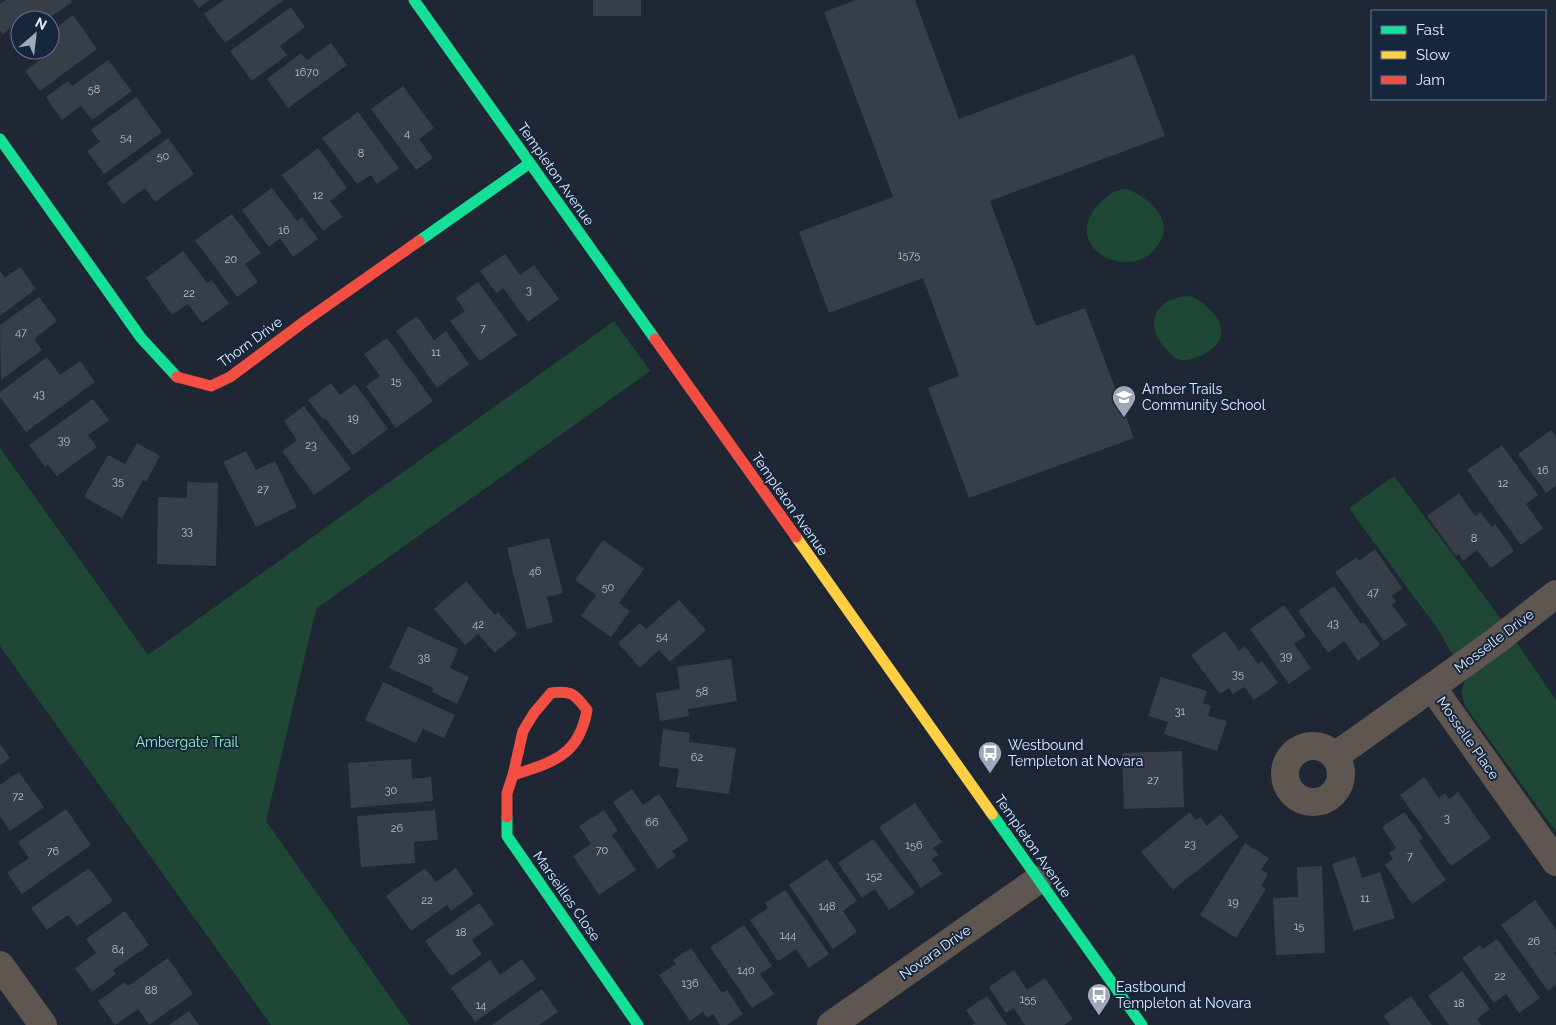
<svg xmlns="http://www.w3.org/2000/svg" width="1556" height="1025" font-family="Raleway,sans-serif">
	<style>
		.park { fill: #1e4736 }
		.building { fill: #373e48 }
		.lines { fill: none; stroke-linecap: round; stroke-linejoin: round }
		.street { stroke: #605651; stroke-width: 28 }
		.fast { stroke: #16e098; stroke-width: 11 }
		.slow { stroke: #ffcf43; stroke-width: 11 }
		.jam { stroke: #f24e42; stroke-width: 11 }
		.labels { text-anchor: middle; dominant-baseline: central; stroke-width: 4; stroke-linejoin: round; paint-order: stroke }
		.number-label { font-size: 11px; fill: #b7c1cf }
		.street-label { font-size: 14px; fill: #e2edfc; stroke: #16263d }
		.poi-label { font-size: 14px; fill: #e2edfc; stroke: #16263d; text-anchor: start }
		.park-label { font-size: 14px; fill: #8eedbc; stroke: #16263d }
	</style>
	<rect width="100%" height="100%" fill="#1f2734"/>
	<path class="park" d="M1127,189C1155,200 1179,226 1152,252C1124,280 1061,246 1098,205C1107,195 1114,190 1127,189Z
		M1190,296C1209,303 1235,330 1213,348C1206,354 1192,361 1182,360C1176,359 1173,356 1169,352C1142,327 1153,297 1190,296Z
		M614,321L650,371L316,609L266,821L410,1025H271L0,646V448L148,655Z
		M1394,476L1493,608L1556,700V832L1465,706L1461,692L1466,678L1439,631L1349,508Z"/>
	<path class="building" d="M6,0H71L72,2L46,20H20V22L3,34L0,31V4Z
		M193,0H210L199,8Z
		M224,0H284L225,43L204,14Z
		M593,0H641V16H593Z
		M856,0H915L959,119L1134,54L1165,136L990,201L1036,326L1085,308L1134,438L969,498L928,388L959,376L923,278L829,313L799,232L893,197L824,12Z
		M291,7L305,27L280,46L287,55L252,81L230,51Z
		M73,15L97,49L40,91L25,71L46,55L42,50H50V32Z
		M331,43L347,65L288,108L267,79L301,53L307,60Z
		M108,60L132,91L92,120L81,106L62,120L46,97L68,81L72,86Z
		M403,86L434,128L419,139L433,158L416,170L371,109Z
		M136,97L162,132L104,174L87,151L100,142L91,130Z
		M358,112L399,168L377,184L371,175L357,184L322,138Z
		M168,138L194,174L155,202L145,188L123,204L107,183Z
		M318,148L347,188L330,201L342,217L323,231L282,175Z
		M272,188L297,221L302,217L318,239L293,257L280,238L269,247L242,210Z
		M232,214L261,253L245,264L258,282L237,297L195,240Z
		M183,251L207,283L212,280L229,304L202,323L188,304L172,315L146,278Z
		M505,254L520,275L534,265L559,299L528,322L503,288L496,293L480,271Z
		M20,267L36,289L0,316V271L5,278Z
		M478,282L517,335L480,361L450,321L465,311L456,298Z
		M39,297L57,321L34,339L42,350L1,380L0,325Z
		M417,316L434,340L446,331L469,364L437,388L396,331Z
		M387,338L433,401L396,428L366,386L380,376L364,354Z
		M47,357L60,375L80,361L95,382L26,432L0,397V392Z
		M331,383L340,395L355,384L388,429L353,455L325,418L323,419L308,400Z
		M93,399L109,420L88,435L97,447L57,476L48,465L45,467L29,445Z
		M304,406L351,469L314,495L282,451L297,440L284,421Z
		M1551,430L1556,437V486L1546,493L1518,454Z
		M137,443L160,456L146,482L143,480L122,518L84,497L108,455L125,464Z
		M1502,445L1538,495L1526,504L1543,528L1521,545L1467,470Z
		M246,451L256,470L275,461L297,507L256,527L223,462Z
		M187,482L218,483L216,566L157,564L158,497L187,498Z
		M1459,493L1475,516L1480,512L1492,527L1495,524L1514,551L1491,568L1477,550L1463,561L1459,554L1456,556L1427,516Z
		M549,538L563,593L547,597L553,622L527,629L507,548Z
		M603,540L644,569L619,603L630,611L611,637L581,616L596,595L575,580Z
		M1375,549L1402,588L1392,596L1396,601L1392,605L1407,625L1384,641L1335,572L1357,557L1359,561Z
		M466,581L495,615L498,612L517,634L495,653L478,634L465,645L434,609Z
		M1334,586L1361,624L1364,622L1380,645L1358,661L1344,641L1328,653L1298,611Z
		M679,600L706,630L670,662L659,650L640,668L618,643L640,623L646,629Z
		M1284,605L1306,636L1294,644L1311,668L1289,684L1250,629Z
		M408,626L458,649L450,668L469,677L457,704L432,692L433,688L389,668Z
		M1225,631L1239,651L1245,646L1258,664L1262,661L1278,683L1254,700L1244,687L1233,694L1229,688L1220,694L1191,655Z
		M731,659L737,701L688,709L689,716L660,721L656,693L680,689L677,667Z
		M1161,677L1207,691L1203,703L1211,706L1208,716L1227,721L1217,751L1164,734L1168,722L1148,716Z
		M383,682L455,715L444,738L423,729L416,743L365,720Z
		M663,729L690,733L689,742L736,748L729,794L676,787L679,769L659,766Z
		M0,744L10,758L0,765Z
		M1182,751L1184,807L1124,809L1122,753Z
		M411,759L412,779L431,777L433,801L351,808L348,763Z
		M19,772L44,807L10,831L0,816V785Z
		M1424,777L1439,798L1445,793L1449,799L1458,792L1491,838L1451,866L1400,795Z
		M632,789L643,805L659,794L689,840L672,851L676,856L658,869L613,802Z
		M915,803L942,842L933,848L939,855L932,859L942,874L921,888L879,827Z
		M66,809L91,845L22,894L7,873L29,858L18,842Z
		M435,810L438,840L414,842L415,863L361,867L357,816Z
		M604,810L618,831L612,835L636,870L599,895L573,856L591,844L579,826Z
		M1190,812L1196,820L1200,817L1207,826L1221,814L1239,837L1173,890L1141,852Z
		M1404,812L1423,838L1419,841L1446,880L1412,904L1385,865L1393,859L1389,853L1396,848L1382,827Z
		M873,839L915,893L889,910L875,889L862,898L838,863Z
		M1245,843L1269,858L1261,870L1268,874L1261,886L1266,889L1236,938L1200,915Z
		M1355,856L1362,878L1380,872L1395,918L1354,931L1332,864Z
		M827,859L857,901L843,911L857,932L833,949L789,885Z
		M1322,866L1325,953L1276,955L1273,898L1298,897L1297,867Z
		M89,868L113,901L77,926L68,915L47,930L31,908Z
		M425,868L436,882L456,868L474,894L451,911L447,905L411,931L386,896Z
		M785,890L829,954L809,968L796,949L778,961L750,920L768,908L765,903Z
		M1535,900L1556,930V951L1554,953L1556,955V985L1548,991L1501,925Z
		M479,903L494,924L472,940L482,954L451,976L425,941Z
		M125,911L149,945L113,970L116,974L92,992L75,968L96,953L86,939Z
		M744,925L772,966L760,974L774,994L752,1008L710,947Z
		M1497,939L1540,998L1519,1013L1506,994L1494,1003L1462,958L1480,945L1483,949Z
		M691,948L722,993L727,990L743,1014L727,1025H720L713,1014L707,1018L703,1012L690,1021L659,975L676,964L673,960Z
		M168,958L193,994L149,1025L138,1009L115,1025L98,1001L125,982L128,986Z
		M522,959L536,979L475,1022L451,988L490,960L500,975Z
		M1014,970L1027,990L1045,978L1073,1019L1064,1025H1025L1014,1008L1006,1013L989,987Z
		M1462,971L1490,1009L1477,1019L1481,1025H1449L1428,996Z
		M542,989L558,1012L539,1025H492Z
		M987,996L1007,1025H972L975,1023L966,1010Z
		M1411,996L1432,1025H1390L1383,1016Z
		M189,1011L199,1025H169Z"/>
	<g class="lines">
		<path class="street" d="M1432,687L1496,641L1556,594
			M1285 774a28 28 0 1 1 56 0a28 28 0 1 1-56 0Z
			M1335,756L1432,687L1556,862
			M0,965L43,1025
			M831,1025L1038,880"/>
		<path class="fast" d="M414,0L655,339
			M0,139L141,338L177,377
			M419,241L530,163
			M992,814L1142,1025
			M507,817V836L638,1025"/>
		<path class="slow" d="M796,537L992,814"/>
		<path class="jam" d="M655,339L796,537
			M177,377L211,386L230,377L305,321L419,241
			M507,817V793L513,775L523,731L534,713L551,693C571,690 575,694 587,710C579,756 553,762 513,775"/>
	</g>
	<defs>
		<g id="school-pin" transform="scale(1.25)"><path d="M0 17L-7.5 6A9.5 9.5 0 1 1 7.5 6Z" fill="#9ea8b6" stroke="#16263d"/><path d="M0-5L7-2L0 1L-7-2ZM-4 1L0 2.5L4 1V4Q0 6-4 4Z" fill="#fff"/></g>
		<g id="bus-pin" transform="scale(1.25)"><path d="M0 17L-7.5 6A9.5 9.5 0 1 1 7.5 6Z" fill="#9ea8b6" stroke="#16263d"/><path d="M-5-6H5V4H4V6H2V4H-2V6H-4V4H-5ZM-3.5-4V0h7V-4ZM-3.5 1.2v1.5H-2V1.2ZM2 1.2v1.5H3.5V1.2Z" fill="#fff"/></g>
	</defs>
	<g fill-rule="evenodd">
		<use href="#school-pin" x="1124" y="397"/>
		<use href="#bus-pin" x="990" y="753"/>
		<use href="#bus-pin" x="1099" y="995"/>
	</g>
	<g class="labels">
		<g class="number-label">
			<text x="307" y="72">1670</text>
			<text x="94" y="89">58</text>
			<text x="407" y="133">4</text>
			<text x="126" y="137">54</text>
			<text x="361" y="153">8</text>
			<text x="163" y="156">50</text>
			<text x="318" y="195">12</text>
			<text x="284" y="230">16</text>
			<text x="909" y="255">1575</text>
			<text x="231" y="259">20</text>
			<text x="529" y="290">3</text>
			<text x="189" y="293">22</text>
			<text x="483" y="328">7</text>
			<text x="21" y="332">47</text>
			<text x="436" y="352">11</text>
			<text x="396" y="381">15</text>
			<text x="39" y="394">43</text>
			<text x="353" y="418">19</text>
			<text x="64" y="440">39</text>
			<text x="311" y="445">23</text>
			<text x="1543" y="470">16</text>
			<text x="118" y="481">35</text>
			<text x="1503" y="483">12</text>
			<text x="263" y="489">27</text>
			<text x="187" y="531">33</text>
			<text x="1474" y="538">8</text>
			<text x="535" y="571">46</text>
			<text x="608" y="587">50</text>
			<text x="1373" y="592">47</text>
			<text x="1333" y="623">43</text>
			<text x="478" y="624">42</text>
			<text x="662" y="636">54</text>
			<text x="1286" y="656">39</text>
			<text x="424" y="658">38</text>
			<text x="1238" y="674">35</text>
			<text x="702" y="691">58</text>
			<text x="1180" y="711">31</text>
			<text x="697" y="757">62</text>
			<text x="1153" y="780">27</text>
			<text x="391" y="790">30</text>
			<text x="18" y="796">72</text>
			<text x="1447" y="818">3</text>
			<text x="652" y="822">66</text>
			<text x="397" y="828">26</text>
			<text x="1190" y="844">23</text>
			<text x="914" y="845">156</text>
			<text x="602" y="850">70</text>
			<text x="53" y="851">76</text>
			<text x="1410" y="856">7</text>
			<text x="874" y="876">152</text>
			<text x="1365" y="898">11</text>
			<text x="427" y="900">22</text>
			<text x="1233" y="902">19</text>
			<text x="827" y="906">148</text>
			<text x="1299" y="926">15</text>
			<text x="461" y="932">18</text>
			<text x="788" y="935">144</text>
			<text x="1534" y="941">26</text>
			<text x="118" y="949">84</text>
			<text x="746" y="970">140</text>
			<text x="1500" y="976">22</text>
			<text x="690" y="983">136</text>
			<text x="151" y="990">88</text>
			<text x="1028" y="999">155</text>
			<text x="1459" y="1003">18</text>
			<text x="481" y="1005">14</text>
		</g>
		<g class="street-label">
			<text transform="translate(556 174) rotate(55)">Templeton Avenue</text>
			<text transform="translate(250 342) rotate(-36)">Thorn Drive</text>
			<text transform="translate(790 504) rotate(55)">Templeton Avenue</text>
			<text transform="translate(1494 641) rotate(-37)">Mosselle Drive</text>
			<text transform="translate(1468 738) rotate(55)">Mosselle Place</text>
			<text transform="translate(1033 846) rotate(55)">Templeton Avenue</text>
			<text transform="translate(567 896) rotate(55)">Marseilles Close</text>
			<text transform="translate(935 952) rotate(-35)">Novara Drive</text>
		</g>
		<g class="poi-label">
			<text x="1142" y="389">Amber Trails<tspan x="1142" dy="16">Community School</tspan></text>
			<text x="1008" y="745">Westbound<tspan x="1008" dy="16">Templeton at Novara</tspan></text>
			<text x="1116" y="987">Eastbound<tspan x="1116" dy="16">Templeton at Novara</tspan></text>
		</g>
		<g class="park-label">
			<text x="187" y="742">Ambergate Trail</text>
		</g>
	</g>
	<rect x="1371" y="10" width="175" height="90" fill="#16263d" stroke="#687689"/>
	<rect x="1381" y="26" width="25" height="8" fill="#16e098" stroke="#687689"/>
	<text x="1416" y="35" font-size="15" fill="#e2edfc">Fast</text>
	<rect x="1381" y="51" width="25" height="8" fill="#ffcf43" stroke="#687689"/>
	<text x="1416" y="60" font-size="15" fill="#e2edfc">Slow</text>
	<rect x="1381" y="76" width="25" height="8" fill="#f24e42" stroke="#687689"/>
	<text x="1416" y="85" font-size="15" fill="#e2edfc">Jam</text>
	<g transform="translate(35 35) rotate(28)"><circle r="24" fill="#16263d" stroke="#687689"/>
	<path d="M0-4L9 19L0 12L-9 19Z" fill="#9ea8b6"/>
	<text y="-8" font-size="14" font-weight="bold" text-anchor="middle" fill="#e2edfc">N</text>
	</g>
</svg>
